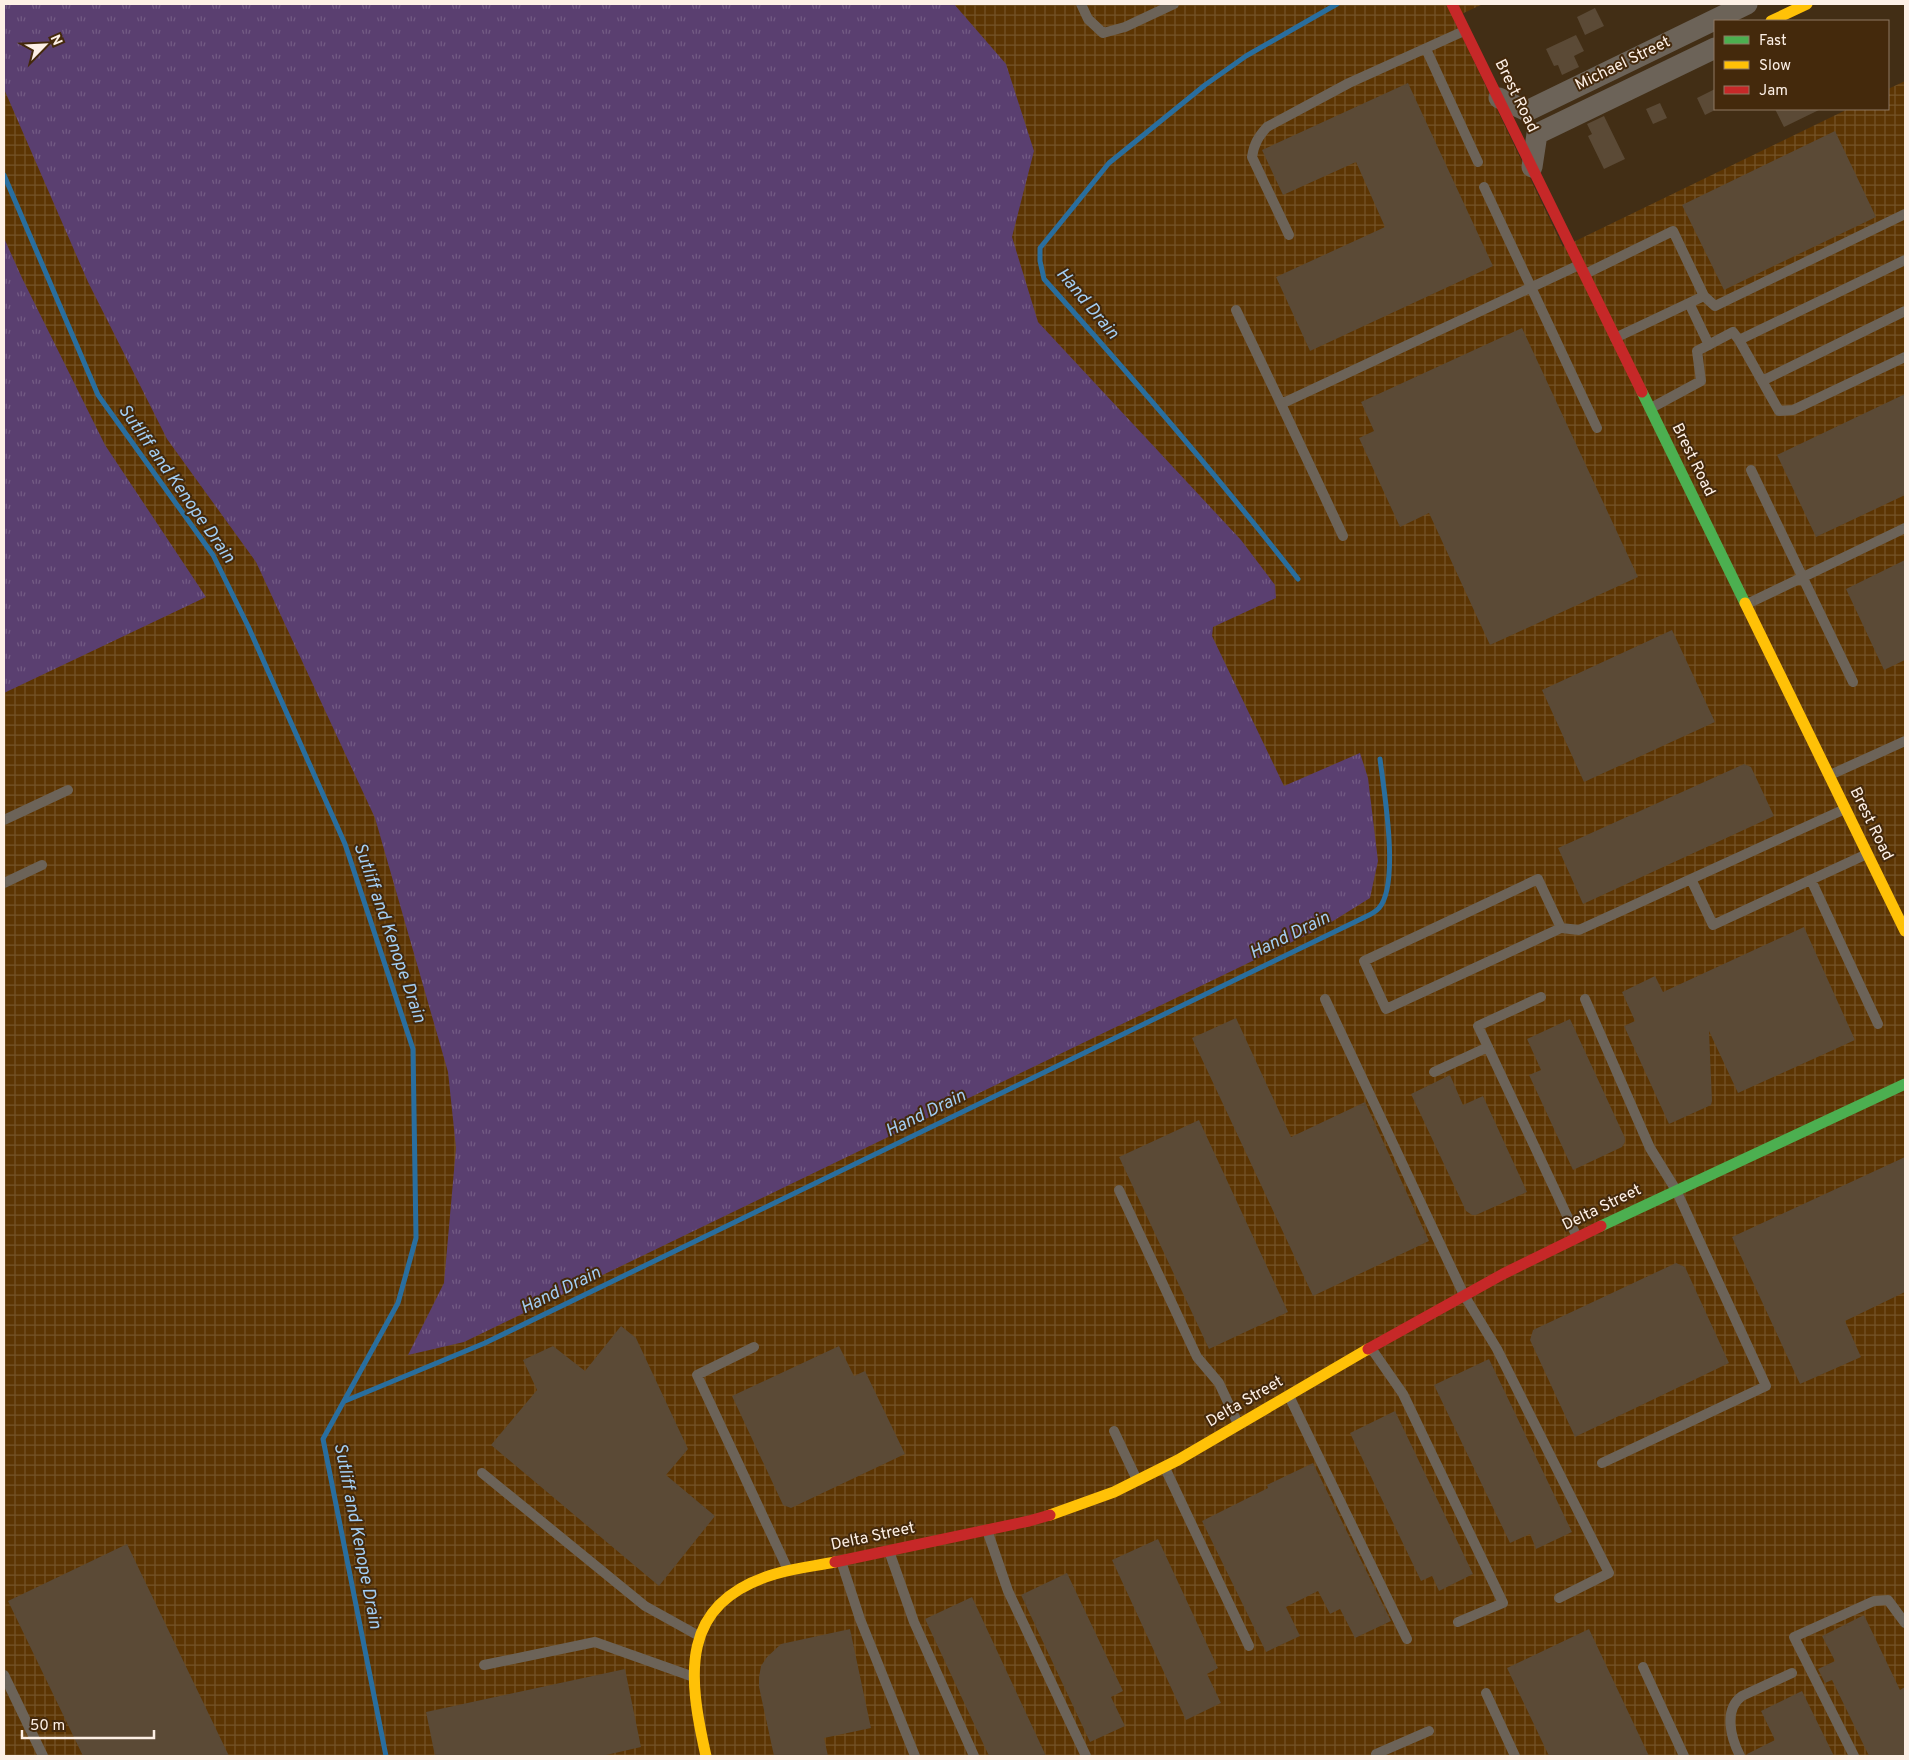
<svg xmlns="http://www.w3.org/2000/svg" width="1909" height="1760" font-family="Overpass,sans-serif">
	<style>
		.industrial { fill: url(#industrial-grid) }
		.grass { fill: url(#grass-tufts) }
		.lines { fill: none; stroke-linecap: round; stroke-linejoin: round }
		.stream { stroke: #296e9e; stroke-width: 5 }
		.building { fill: #5b4a36 }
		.lane { stroke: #6c6358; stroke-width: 10 }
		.street { stroke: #6c6358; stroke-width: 21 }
		.fast { stroke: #4caf50; stroke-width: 11 }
		.slow { stroke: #ffc107; stroke-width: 11 }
		.jam { stroke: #c62828; stroke-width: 11 }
		.labels { text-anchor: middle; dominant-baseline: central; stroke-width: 4; stroke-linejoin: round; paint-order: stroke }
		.street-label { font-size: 16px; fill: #fdf0e6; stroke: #44290c }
		.water-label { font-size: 18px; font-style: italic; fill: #a2cdf2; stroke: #44290c }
	</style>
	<defs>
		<pattern id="industrial-grid" width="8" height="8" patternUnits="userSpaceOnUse" patternTransform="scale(1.25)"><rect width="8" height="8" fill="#5c3503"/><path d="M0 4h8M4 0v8" fill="none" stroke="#745328"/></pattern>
		<pattern id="grass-tufts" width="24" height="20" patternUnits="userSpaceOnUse" patternTransform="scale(1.25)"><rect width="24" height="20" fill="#5a3f70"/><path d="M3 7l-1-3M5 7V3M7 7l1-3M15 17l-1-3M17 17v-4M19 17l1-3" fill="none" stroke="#735b84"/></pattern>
	</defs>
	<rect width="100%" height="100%" fill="#422e15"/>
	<path class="industrial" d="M4,4H1483L1453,18L1563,247L1848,109H1888V89L1905,81V1756H4Z"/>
	<path class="grass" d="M4,4H954L1006,64L1034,151L1012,237L1038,322L1241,540L1275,585L1276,598L1213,627L1212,636L1284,786L1360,753L1368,778L1378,861L1370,898L1325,926L464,1342L408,1355L444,1283L456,1148L448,1072L375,818L256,562L167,439L88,282L4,89Z
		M4,238L22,278L105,445L206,597L4,693Z"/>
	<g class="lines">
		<path class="stream" d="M4,175L98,395L213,555L248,626L345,844L413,1049L416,1238L398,1303L323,1439L386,1756
			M1298,579C1217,475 1132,377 1044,279L1040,261V248L1109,163L1205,85L1246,56L1337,4
			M345,1401L485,1343L1363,918C1367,916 1375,913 1379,908C1400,884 1384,791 1380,759"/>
	</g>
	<path class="building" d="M1595,8L1604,26L1585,35L1577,17Z
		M1576,35L1584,51L1574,56L1579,67L1562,75L1558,65L1554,66L1546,49Z
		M1408,83L1493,266L1310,351L1276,277L1385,227L1356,162L1283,195L1262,150Z
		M1715,89V110L1705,115L1697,98Z
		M1660,103L1667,118L1653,124L1646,109Z
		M1775,109H1821L1784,127Z
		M1604,116L1625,159L1604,169L1588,136L1592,134L1587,124Z
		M1835,131L1876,217L1724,290L1682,205Z
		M1522,328L1638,577L1490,645L1429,513L1400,527L1359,438L1374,431L1361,402Z
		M1905,394V495L1816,537L1777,455Z
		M1905,560V660L1884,670L1846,589Z
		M1672,630L1715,722L1584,782L1542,690Z
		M1744,764L1751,767L1774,816L1583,904L1558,848Z
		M1804,927L1855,1040L1738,1093L1709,1031L1712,1101L1711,1105L1669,1124L1624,1026L1635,1021L1622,992L1655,976L1663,992Z
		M1236,1018L1291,1137L1365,1102L1429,1241L1313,1296L1192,1038Z
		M1570,1019L1625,1138V1142L1622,1147L1573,1170L1529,1075L1541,1070L1527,1039Z
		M1450,1075L1463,1105L1483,1096L1527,1192L1476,1215H1472L1466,1211L1411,1094Z
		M1199,1120L1288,1312L1209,1349L1119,1157Z
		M1905,1157V1292L1845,1321L1861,1357L1800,1384L1732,1237Z
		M1676,1263L1685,1267L1729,1363L1575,1437L1530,1340L1533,1330Z
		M621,1326L636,1338L688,1449L666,1475L715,1516L659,1586L491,1445L537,1390L523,1360L553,1346L585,1371Z
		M839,1346L854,1376L865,1371L905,1454L791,1508L783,1505L732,1396Z
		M1489,1359L1572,1532L1536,1549L1530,1534L1510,1543L1434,1385Z
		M1395,1411L1473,1574L1439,1591L1432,1576L1421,1581L1350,1433Z
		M1313,1463L1391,1621L1355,1638L1340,1609L1330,1614L1318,1591L1286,1607L1300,1636L1266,1652L1202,1521L1268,1488L1267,1485Z
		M1158,1539L1218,1668L1207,1674L1221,1703L1186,1720L1112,1560Z
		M127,1544L229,1756H83L8,1601Z
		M1067,1573L1123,1691L1111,1697L1125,1726L1090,1742L1021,1595Z
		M972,1597L1046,1756H989L925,1619Z
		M1864,1615L1900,1690L1905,1687V1756H1869L1832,1680L1825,1683L1818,1669L1835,1661L1822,1636Z
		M850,1629L871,1728L824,1738L828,1756H774L759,1687V1677L761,1666L767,1657L781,1644Z
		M1589,1629L1649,1756H1549L1507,1668Z
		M625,1669L641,1747L602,1756H435L426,1712Z
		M1802,1691L1834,1756H1747V1754L1775,1740L1761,1711Z"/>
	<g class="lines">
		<path class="lane" d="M1081,4L1088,19L1103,33L1125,27L1174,4
			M1426,49L1478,162
			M1484,187L1597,428
			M1289,235L1252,157C1254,144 1258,137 1267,127L1349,83L1464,31
			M1585,274L1673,231L1704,296L1615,338
			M1704,296L1715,306L1905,214
			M1689,303L1709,345
			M1236,310L1281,404L1579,265
			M1739,340L1905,260
			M1762,381L1905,311
			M1281,404L1343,536
			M1651,408L1701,381L1697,351L1733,332L1739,340L1779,411L1793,410L1905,357
			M1751,470L1853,682
			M1747,604L1905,528
			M1830,775L1905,741
			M4,820L68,790
			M1691,879L1713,925L1867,854
			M1811,880L1878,1024
			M4,883L42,865
			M1561,928L1386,1009L1364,961L1538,879L1561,928L1579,930L1845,809
			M1541,997L1478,1026L1577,1237
			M1325,999L1464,1295L1497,1349L1609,1573L1559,1598
			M1585,999L1650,1148L1676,1190L1766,1386L1602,1463
			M1434,1072L1488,1047
			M1119,1190L1197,1357L1219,1383L1238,1424
			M754,1347L697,1375L788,1570
			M1371,1348L1403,1394L1503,1603L1458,1622
			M1289,1396L1407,1639
			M1114,1431L1137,1480
			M1165,1468L1249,1646
			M482,1473L645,1606L699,1636
			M987,1530L1008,1591L1086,1756
			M889,1551L914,1622L974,1756
			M841,1561L860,1619L915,1756
			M484,1665L595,1642L691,1676
			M1643,1667L1684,1756
			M4,1675L43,1756
			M1486,1693L1515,1756
			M1377,1756L1376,1754L1429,1731
			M1740,1756C1731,1738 1723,1710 1742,1696L1792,1673
			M1854,1756L1794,1637L1874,1601L1888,1600L1905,1623"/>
		<path class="street" d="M1499,98L1527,111L1747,4
			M1532,167L1537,134L1715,48"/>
		<path class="fast" d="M1642,392L1745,603
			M1601,1226L1905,1084"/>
		<path class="slow" d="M1771,21L1807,4
			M1745,603L1905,931
			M1050,1515L1114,1492L1178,1460L1368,1349
			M706,1756C688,1676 678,1603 775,1574C794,1568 815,1566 835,1562"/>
		<path class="jam" d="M1452,4L1642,392
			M1368,1349L1503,1274L1601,1226
			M835,1562L1029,1521L1050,1515"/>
	</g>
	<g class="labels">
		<g class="street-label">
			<text transform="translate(1623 64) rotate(-26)">Michael Street</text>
			<text transform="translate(1516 96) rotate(64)">Brest Road</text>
			<text transform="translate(1693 460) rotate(64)">Brest Road</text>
			<text transform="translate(1871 824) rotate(64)">Brest Road</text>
			<text transform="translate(1602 1208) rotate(-26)">Delta Street</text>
			<text transform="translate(1245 1402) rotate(-30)">Delta Street</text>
			<text transform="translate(873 1537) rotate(-12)">Delta Street</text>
		</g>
		<g class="water-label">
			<text transform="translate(1087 304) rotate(50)">Hand Drain</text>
			<text transform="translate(176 484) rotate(55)">Sutliff and Kenope Drain</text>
			<text transform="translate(389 933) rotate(71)">Sutliff and Kenope Drain</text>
			<text transform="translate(1290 936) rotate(-26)">Hand Drain</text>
			<text transform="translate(926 1114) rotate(-26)">Hand Drain</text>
			<text transform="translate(561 1291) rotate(-26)">Hand Drain</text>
			<text transform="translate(357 1536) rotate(79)">Sutliff and Kenope Drain</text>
		</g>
	</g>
	<rect width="1909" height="1760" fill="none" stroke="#fdf0e6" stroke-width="10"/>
	<rect x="1714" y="20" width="175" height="90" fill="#44290c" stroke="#8e7963"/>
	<rect x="1724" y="36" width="25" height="8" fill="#4caf50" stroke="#8e7963"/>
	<text x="1759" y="45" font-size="15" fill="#fdf0e6">Fast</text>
	<rect x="1724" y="61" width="25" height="8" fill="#ffc107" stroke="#8e7963"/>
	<text x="1759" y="70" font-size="15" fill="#fdf0e6">Slow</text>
	<rect x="1724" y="86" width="25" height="8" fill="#c62828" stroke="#8e7963"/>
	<text x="1759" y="95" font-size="15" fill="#fdf0e6">Jam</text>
	<g transform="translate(45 45) rotate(66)" stroke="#44290c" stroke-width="4" paint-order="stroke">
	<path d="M0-4L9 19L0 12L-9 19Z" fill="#fdf0e6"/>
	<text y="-8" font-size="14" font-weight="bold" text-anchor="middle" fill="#fdf0e6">N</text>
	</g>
	<path d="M22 1730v8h132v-8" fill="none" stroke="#fdf0e6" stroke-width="2.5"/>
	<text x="30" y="1730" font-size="15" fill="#fdf0e6" stroke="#44290c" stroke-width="4" paint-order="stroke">50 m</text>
</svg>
